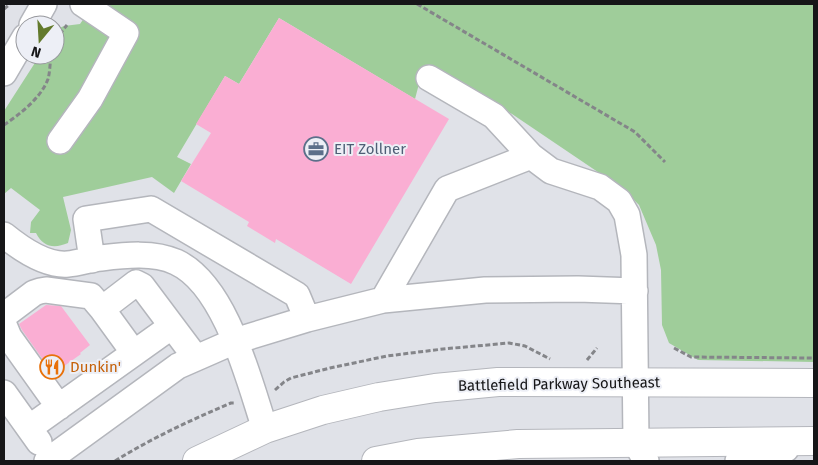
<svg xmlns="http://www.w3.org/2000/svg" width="818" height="465" font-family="'Fira Sans',sans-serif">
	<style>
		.green { fill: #9fcd9a }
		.building { fill: #faaed3 }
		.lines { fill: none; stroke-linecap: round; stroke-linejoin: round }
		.minor-casing { stroke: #b4b6bc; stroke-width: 28 }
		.major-casing { stroke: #b4b6bc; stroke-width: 30 }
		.path { stroke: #848589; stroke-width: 3; stroke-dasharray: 5 2.5; stroke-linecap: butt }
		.minor { stroke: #fff; stroke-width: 25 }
		.major { stroke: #fff; stroke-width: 28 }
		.labels { text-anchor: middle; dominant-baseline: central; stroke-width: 4; stroke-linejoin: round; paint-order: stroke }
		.service-label { font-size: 15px; fill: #4e5e75; stroke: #edeff6; text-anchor: start }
		.food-label { font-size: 15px; fill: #c56008; stroke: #edeff6; text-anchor: start }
		.street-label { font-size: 15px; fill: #161618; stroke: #edeff6 }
	</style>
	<rect width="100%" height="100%" fill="#e0e2e8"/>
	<path class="green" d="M94,4H814V362L698,360L669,343L662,325L661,270L656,245L639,205L623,189L512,114L429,65L420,80L415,99L279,18L239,84L225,76L177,157L191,164L174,193L152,177L63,197L71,230L68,243C54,249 43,247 36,233H30L31,222L40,210L11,188L4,194V111L40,55H55V30L64,26L80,24Z"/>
	<path class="building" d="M279,18L449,119L351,284L276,239L275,243L247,226L249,222L181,181L211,133L196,124L225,76L239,84Z
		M46,305L61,306L90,345L80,353L81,354L53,374L22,330L19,324Z"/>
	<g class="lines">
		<g class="minor-casing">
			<path id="minor" d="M32,25L44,4
				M4,73L25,37
				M429,78L494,116L531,156L551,171L600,187L619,201L627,215L634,255L636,443L646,461
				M60,141L90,99L126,33L83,4
				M531,156L447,189L383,300L485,290L578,289L635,291
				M4,235C20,248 46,266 68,264C79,263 90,259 101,258C126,255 154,252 176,262C226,285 249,381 265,429
				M92,260L86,219L151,209L297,295L307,319
				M4,319L6,314L34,293L40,291L46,290L91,296L102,309
				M4,325L9,337L59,407
				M134,353L102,309L136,283L142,286L196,358
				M4,393L39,442
				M29,428L172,326
				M47,461L178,366L235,341L307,319L383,300
				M738,461L754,455L786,449"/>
		</g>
		<g class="major-casing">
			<path id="major" d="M197,461L265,429L323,410L379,397L435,388L498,382L814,383
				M376,461L418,453L518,444L814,441"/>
		</g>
		<path class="path" d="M417,4L635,132L665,162
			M4,9L10,4
			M55,40L67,25
			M4,125C20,114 41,98 48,79C50,72 50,63 51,55
			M674,348L691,357L814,358
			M587,360L597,348
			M275,390L284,382L291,378L330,368L387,356L443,349L509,343L525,346L550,359
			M115,461C152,438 191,420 231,403H236"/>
		<use href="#minor" class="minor"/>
		<use href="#major" class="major"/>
	</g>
	<defs>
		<g id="office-ring" transform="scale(1.25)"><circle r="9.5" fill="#edeff6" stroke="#5c6f8a" stroke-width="1.5"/><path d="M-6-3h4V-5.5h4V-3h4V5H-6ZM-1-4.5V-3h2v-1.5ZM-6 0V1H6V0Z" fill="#5c6f8a"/></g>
		<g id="restaurant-ring" transform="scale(1.25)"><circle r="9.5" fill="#edeff6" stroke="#e8710a" stroke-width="1.5"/><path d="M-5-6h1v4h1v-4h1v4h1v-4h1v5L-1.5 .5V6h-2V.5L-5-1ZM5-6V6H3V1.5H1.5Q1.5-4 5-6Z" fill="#e8710a"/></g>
	</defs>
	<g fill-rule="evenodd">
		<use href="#office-ring" x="316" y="149"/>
		<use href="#restaurant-ring" x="52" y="367"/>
	</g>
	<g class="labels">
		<g class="service-label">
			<text x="334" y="149">EIT Zollner</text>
		</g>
		<g class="food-label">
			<text x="70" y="367">Dunkin'</text>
		</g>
		<g class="street-label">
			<text transform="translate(559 384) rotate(-1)">Battlefield Parkway Southeast</text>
		</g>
	</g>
	<rect width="818" height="465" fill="none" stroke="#161618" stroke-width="10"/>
	<g transform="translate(40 40) rotate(198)"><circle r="24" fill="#edeff6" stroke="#97989d"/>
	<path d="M0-4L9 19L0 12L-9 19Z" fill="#637a2c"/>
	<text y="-8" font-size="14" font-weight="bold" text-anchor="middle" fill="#161618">N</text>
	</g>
</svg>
